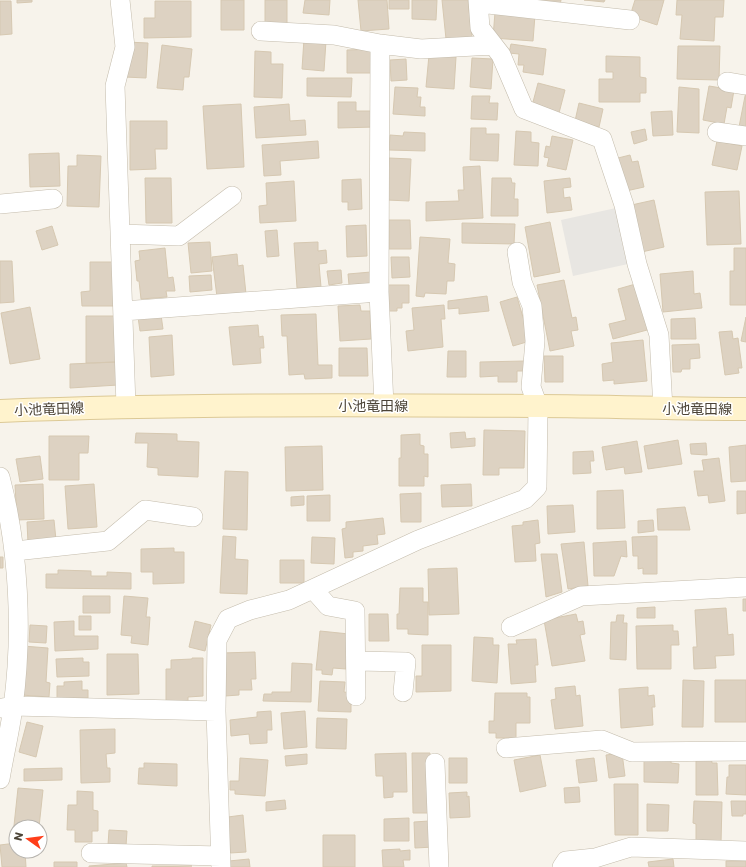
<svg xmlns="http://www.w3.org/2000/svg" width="746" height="867" font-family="Poppins,'Noto Sans JP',sans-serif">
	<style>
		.parking { fill: #e8e6e2 }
		.building { fill: #ddd2c2; stroke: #d6c8b1 }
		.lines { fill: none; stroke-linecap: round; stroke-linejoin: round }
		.street-casing { stroke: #c4bcac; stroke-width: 20 }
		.secondary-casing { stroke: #dcc996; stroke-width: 24 }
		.street { stroke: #fff; stroke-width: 19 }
		.secondary { stroke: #fff3cd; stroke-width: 22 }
		.labels { text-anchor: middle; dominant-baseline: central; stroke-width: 3; stroke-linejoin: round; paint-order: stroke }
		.street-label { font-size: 14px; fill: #4c4437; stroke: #fff }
	</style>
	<rect width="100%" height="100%" fill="#f7f3eb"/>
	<path class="parking" d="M616,208L628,264L573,276L561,220Z"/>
	<path class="building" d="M17,0H32V2L17,3Z
		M221,0H244V30H221Z
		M265,0H287V26H265Z
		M305,0H330L329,15L303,13Z
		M358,0H387L389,29L361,31Z
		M389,0H409V9H389Z
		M412,0H437L436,20L412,19Z
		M442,0H468L472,37L446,39Z
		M534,0H561L560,5Z
		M584,0H605L604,2Z
		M635,0H664L657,25L630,16Z
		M677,0H724L723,17H715L714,41L680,39L682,15H676Z
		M0,1H11L12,34L0,35Z
		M155,1H191V37L144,38V18H155Z
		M495,12L535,15L533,41L493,38Z
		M304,39L326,41L324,71L302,69Z
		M126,42L148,43L146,78L125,77Z
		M511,44L546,49L543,75L523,72L524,65H518L519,54L509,53Z
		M162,45L192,49L189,77H184L183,90L157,88Z
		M678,46H720L719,80L677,79Z
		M374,49L375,73H347V50Z
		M255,51L271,52V64H283L282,98L254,97Z
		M429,55L456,57L454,89L426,87Z
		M606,56L640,57V77L646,78V93H640V102H599V79H613V72H606Z
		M472,58L493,59L491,89L470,87Z
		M406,59L407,80L391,81L390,60Z
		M307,78H352L351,97L307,96Z
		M538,83L565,90L559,113L532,106Z
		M709,86L734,90L731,108L727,107L724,124L703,120Z
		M395,87L418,88L417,97H421L420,107H425V116L393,114Z
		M679,87L699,89V133L677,132Z
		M746,91V128L739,127Z
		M472,96H490L489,103H498L497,120L471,119Z
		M338,102H356V111H375V127L338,128Z
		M579,103L603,109L599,127L575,121Z
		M241,104L244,167L207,169L203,106Z
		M289,104L290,121L305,120L306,135L256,138L254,107Z
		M672,111L673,135L653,136L651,112Z
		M130,121H167V149H155L156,169L130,170Z
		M471,128H486V134H499L498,161L470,160Z
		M645,129L647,140L634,144L631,132Z
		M516,131L531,132V142L539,143L538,166L514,165Z
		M404,132L425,133V151L389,150L390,135L403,136Z
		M552,136L573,140L566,170L547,166L549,158L544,157L546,146L550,147Z
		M318,141L319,158L280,161L281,175L264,176L262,145Z
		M717,141L742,146L737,170L712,165Z
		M59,153L60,186L30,187L29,154Z
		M77,155L101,156L99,207L67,206L68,166H77Z
		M630,155L632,162L638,161L644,187L626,191L618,158Z
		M389,158L411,159L409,201L387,200Z
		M480,166L483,218L426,221V202L459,201L458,190H464L463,167Z
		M145,178H171L172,223H146Z
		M492,178H511L512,183H515L514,199H518V216H491Z
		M570,178L571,187L563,188L564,198L570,197L572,210L547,213L544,181Z
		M361,179L362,209L348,210V202H342V180Z
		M294,181L296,221L260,223L259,206L267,205L266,183Z
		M739,191L741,244L707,245L705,192Z
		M654,200L664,247L637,253L627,206Z
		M389,220H410L411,249H389Z
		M550,222L560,272L534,277L525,227Z
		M462,223L515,224L514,244L462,243Z
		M366,225L367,256L347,257L346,226Z
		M52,226L58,245L42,250L36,231Z
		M277,230L279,256L267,257L265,231Z
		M420,237L450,239L448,263L455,264L454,281H447L446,294L425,293L424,297L416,296Z
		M210,242L212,271L191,273L188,243Z
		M318,242V251L326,250L327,263L319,264L321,287L297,288L294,243Z
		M165,248L168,278L173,277L175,291H166L167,297L141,299L139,281H137L135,261L140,260L139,251Z
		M734,248H746V305H730V271H734Z
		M237,254L238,266L243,265L246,294L217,297L212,257Z
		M391,257H409L410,277L392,278Z
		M0,261H12L14,302L0,303Z
		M90,262H115V306H82L81,292L90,291Z
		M341,270L342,283L329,285L327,271Z
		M693,271L694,294L700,293L702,308L663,312L660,274Z
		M371,272L372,283L349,285L348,274Z
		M211,275L212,290L190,292L189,276Z
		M564,280L572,318L576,317L578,330L571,331L574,346L550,351L537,285Z
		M639,283L651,329L613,339L609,324L626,320L618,289Z
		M388,285H409V303H402V308H397V311H388Z
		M487,296L489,311L459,314V308L448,309V301Z
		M517,297L530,341L513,346L500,302Z
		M360,305L361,311H370L371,339L340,341L338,306Z
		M444,305L445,319H441L443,347L408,351L406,331L414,330L412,308Z
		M30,307L40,359L10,364L1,313Z
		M316,314L318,365H332V378L305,379L304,374L289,375L287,336H282L281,315Z
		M161,315L163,329L140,331L138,317Z
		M86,316H116L117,362L86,363Z
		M746,317V342L741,341Z
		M695,318L696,339H671V319Z
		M258,325L259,337L263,336L264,348H260L261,363L233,365L229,327Z
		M732,331L733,339L738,338L742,368H738L739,373L725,375L719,332Z
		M172,335L174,375L151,377L149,337Z
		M643,340L647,381L614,384V380L603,381L602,364L613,362L611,343Z
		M699,344L700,358L690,359V369H682L681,372H673L672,345Z
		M339,348H367L368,376H339Z
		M448,351H466V377H447Z
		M544,356H563V382H545Z
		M525,361L526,371H517V382H498V376L480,377V362Z
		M117,362L118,385L70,388V364Z
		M484,430L525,431L524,468H499V475H483Z
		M465,432L466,439L475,438V446L451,448L450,433Z
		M136,433L177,434V441L199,442L198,477L158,475V468L147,467L148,443H135Z
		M420,434V445L424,446V454H428V477L424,476V486H399V458H401V435Z
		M49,436H89L88,453H79V480H49Z
		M678,440L682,464L648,469L644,446Z
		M637,441L642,472L625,474L624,467L606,470L602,447Z
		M706,443L707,455L691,454L690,444Z
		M746,445V481L731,482L729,447Z
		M322,446L323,490L286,491L285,447Z
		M593,451L594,461H590L591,473L573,474V452Z
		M40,456L43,479L20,482L16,459Z
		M719,458L725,501L709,503L708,495L698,496L694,471H704L702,460Z
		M225,471L248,472L247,530L223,529Z
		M43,484L44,519L17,520L15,485Z
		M94,484L97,527L68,529L65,486Z
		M471,484L472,506L442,507L441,485Z
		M623,490L625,528L597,529V491Z
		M737,491H746V513L737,514Z
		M421,493V522H401L400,494Z
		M330,495V521H307V496Z
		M304,496V505L291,506V497Z
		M573,505L575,532L548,534L547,506Z
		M685,507L690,530H658L657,509Z
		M383,518L385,534L377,535L378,544L363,546V551L353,552V557L345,558L342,529L346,528V522Z
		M54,520L56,540L28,543L27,522Z
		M538,520L540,543L535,544L536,561L515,562L512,526L523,525V522Z
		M653,520L654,531L638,533V521Z
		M223,536L236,537L235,559L248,560L247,594L220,593Z
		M657,536V574H643V568L638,569V556H633L632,537Z
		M312,537L335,538L334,564L311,563Z
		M626,541L627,557L621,556L614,576H594L593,543Z
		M584,542L588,586L568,589L561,544Z
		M174,548V552H184V583L153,584V572H141V549Z
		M541,554H557L562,592L546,597Z
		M0,557H3V568H0Z
		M280,560H304V583H280Z
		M457,568L459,614L429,615L428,569Z
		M58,570L91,571V576H107V572L131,573V589L46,588V574H58Z
		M400,588H423V602H428V635L408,634V629H397V614H399Z
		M83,596H110V613H83Z
		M124,596L148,598L146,617H150L148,645L131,643L132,636L121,635Z
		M743,599H746V611H743Z
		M655,607V618H637V608Z
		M726,608L728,635L733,634L734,655L715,656L716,668L694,669L693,647H697L695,610Z
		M369,614H388L389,641H369Z
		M576,614L578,622L583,621L585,634L580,635L585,661L552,666L544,620Z
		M617,615H624L623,623H627L626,660L610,659L611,622H616Z
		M79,616H91V630H79Z
		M74,621V636H98V649L55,651L54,622Z
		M195,621L211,625L205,651L189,647Z
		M30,625L47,626L46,643L29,642Z
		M673,625V631H678L679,645H671V669H637L636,626Z
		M320,631L349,634L346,669L333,668L332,675L322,674V670H316Z
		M474,637L493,638V645H499L497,683L472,681Z
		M536,639L538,665H535L536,682L511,684L508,644H517L516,640Z
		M422,645H451V691L416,692V676H422Z
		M23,646L48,648L46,682L50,683L49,697L21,695Z
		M255,652L256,679H251L252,690H239V695L225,696L222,653Z
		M107,654H138L139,694L107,695Z
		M83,658V662H89V676L57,677L56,659Z
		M192,658H203V696L188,697V701H166V669H171V660L192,659Z
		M292,663L312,664L311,702L263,701L264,694H272V692H291Z
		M683,680L704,681L703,727H682Z
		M715,680H746V722H715Z
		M82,681V690H88V698L57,699V686H64V682Z
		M320,681L345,682L344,692L351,693V712L318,711Z
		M575,686L576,696L580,695L583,726L555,729L551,700L556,699L555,688Z
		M648,687V696L654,695L655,707H652L653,725L621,728L619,689Z
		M495,693H527V697H530V723H516V738H496V733H489V721H494Z
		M271,711L272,730H267V743L250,744L249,734L231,736L230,720L257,717V712Z
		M305,711L307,747L284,749L281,713Z
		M317,718L347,719L346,749L316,748Z
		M27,722L43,726L36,757L19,752Z
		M115,729V753L106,754L107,768H110V782L81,783L80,730Z
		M406,753L407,792H393V797L384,798L383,776H376L375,754Z
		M412,753H430L431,813H413Z
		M622,753L625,776L609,778L606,755Z
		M307,754V764L286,766L285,756Z
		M540,755L546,786L520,792L514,760Z
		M696,756H711L712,763H717L718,795H696Z
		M644,757L671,758V763L679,764L678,783L644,782Z
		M240,758L268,760L265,796L235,794V790H230V781H239Z
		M449,758H467V783H449Z
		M594,758L597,781L579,783L576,760Z
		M144,763L177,764V786L138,784L139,768H144Z
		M729,765H746V795L726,794L727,777H729Z
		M62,768V780L24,781V769Z
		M614,784H638V835H615Z
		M579,787L580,802L565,803L564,788Z
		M18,788L43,790L39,827H16V835H13Z
		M77,791L93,792V810L98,811V831H92V842H75V830H67L68,805H77Z
		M467,792V797L469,796L470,817L450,818L449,793Z
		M285,800L286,809L266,811V802Z
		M694,801L722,802L721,843H696V824L693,823Z
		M731,801H746V814H743V816H732Z
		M647,804L669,805L668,831H647Z
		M243,815L246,852L230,853L228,817Z
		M409,818V841H384V819Z
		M429,821L434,847L415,848L414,822Z
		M109,830L127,831L126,846L108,845Z
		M323,835H355V867H323Z
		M16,843V851H25L26,867H2L0,845Z
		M400,849V851L410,850V860H403L404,867H383L382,850Z
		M249,859L250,867H230L229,861Z
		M673,859L674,867H649L648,862Z
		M726,861H746V867H726Z
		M54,862H77V867H54Z
		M126,863L127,867H89V866Z
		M152,866H192L152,867Z"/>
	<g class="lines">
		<g class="street-casing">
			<path id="street" d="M120,0L125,47L115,86L126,406
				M478,0L480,28L501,55L524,109L602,139L624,205L637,264L659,335L663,409
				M479,3L630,20
				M261,31L334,35L380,44L421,49L493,45
				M380,44L379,292L384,406
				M727,82L746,85
				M717,132L746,136
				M0,204L53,199
				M121,234L179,236L232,196
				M123,311L379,292
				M0,477C19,549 23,633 13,707C10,731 4,755 0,779
				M15,551L108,541L145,510L193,517
				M313,589L328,606L355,611L356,696
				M511,627L581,596L746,587
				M356,661L406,662L403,692
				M2,708L13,706L216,711
				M506,748L602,740L632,752L746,751
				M435,763L439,867
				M91,853L221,856
				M221,867L216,711L217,640L228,619L250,610L289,600L418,540L525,499L537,487L538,406L531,387L535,341L532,306L522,282L517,252
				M562,867L566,861L595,858L631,847L746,851"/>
		</g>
		<g class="secondary-casing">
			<path id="secondary" d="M0,411C179,404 357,405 536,406C606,406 676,409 746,409"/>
		</g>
		<use href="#street" class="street"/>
		<use href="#secondary" class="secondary"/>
	</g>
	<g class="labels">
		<g class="street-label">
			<text x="373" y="406">小池竜田線</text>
			<text transform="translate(49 409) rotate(-2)">小池竜田線</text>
			<text x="697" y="409">小池竜田線</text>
		</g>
	</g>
	<g transform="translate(28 839) rotate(284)"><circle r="19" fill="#ffffff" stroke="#b7b4af"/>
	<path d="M0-3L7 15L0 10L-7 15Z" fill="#ff3e1a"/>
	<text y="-6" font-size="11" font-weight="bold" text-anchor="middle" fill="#4c4437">N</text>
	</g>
</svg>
